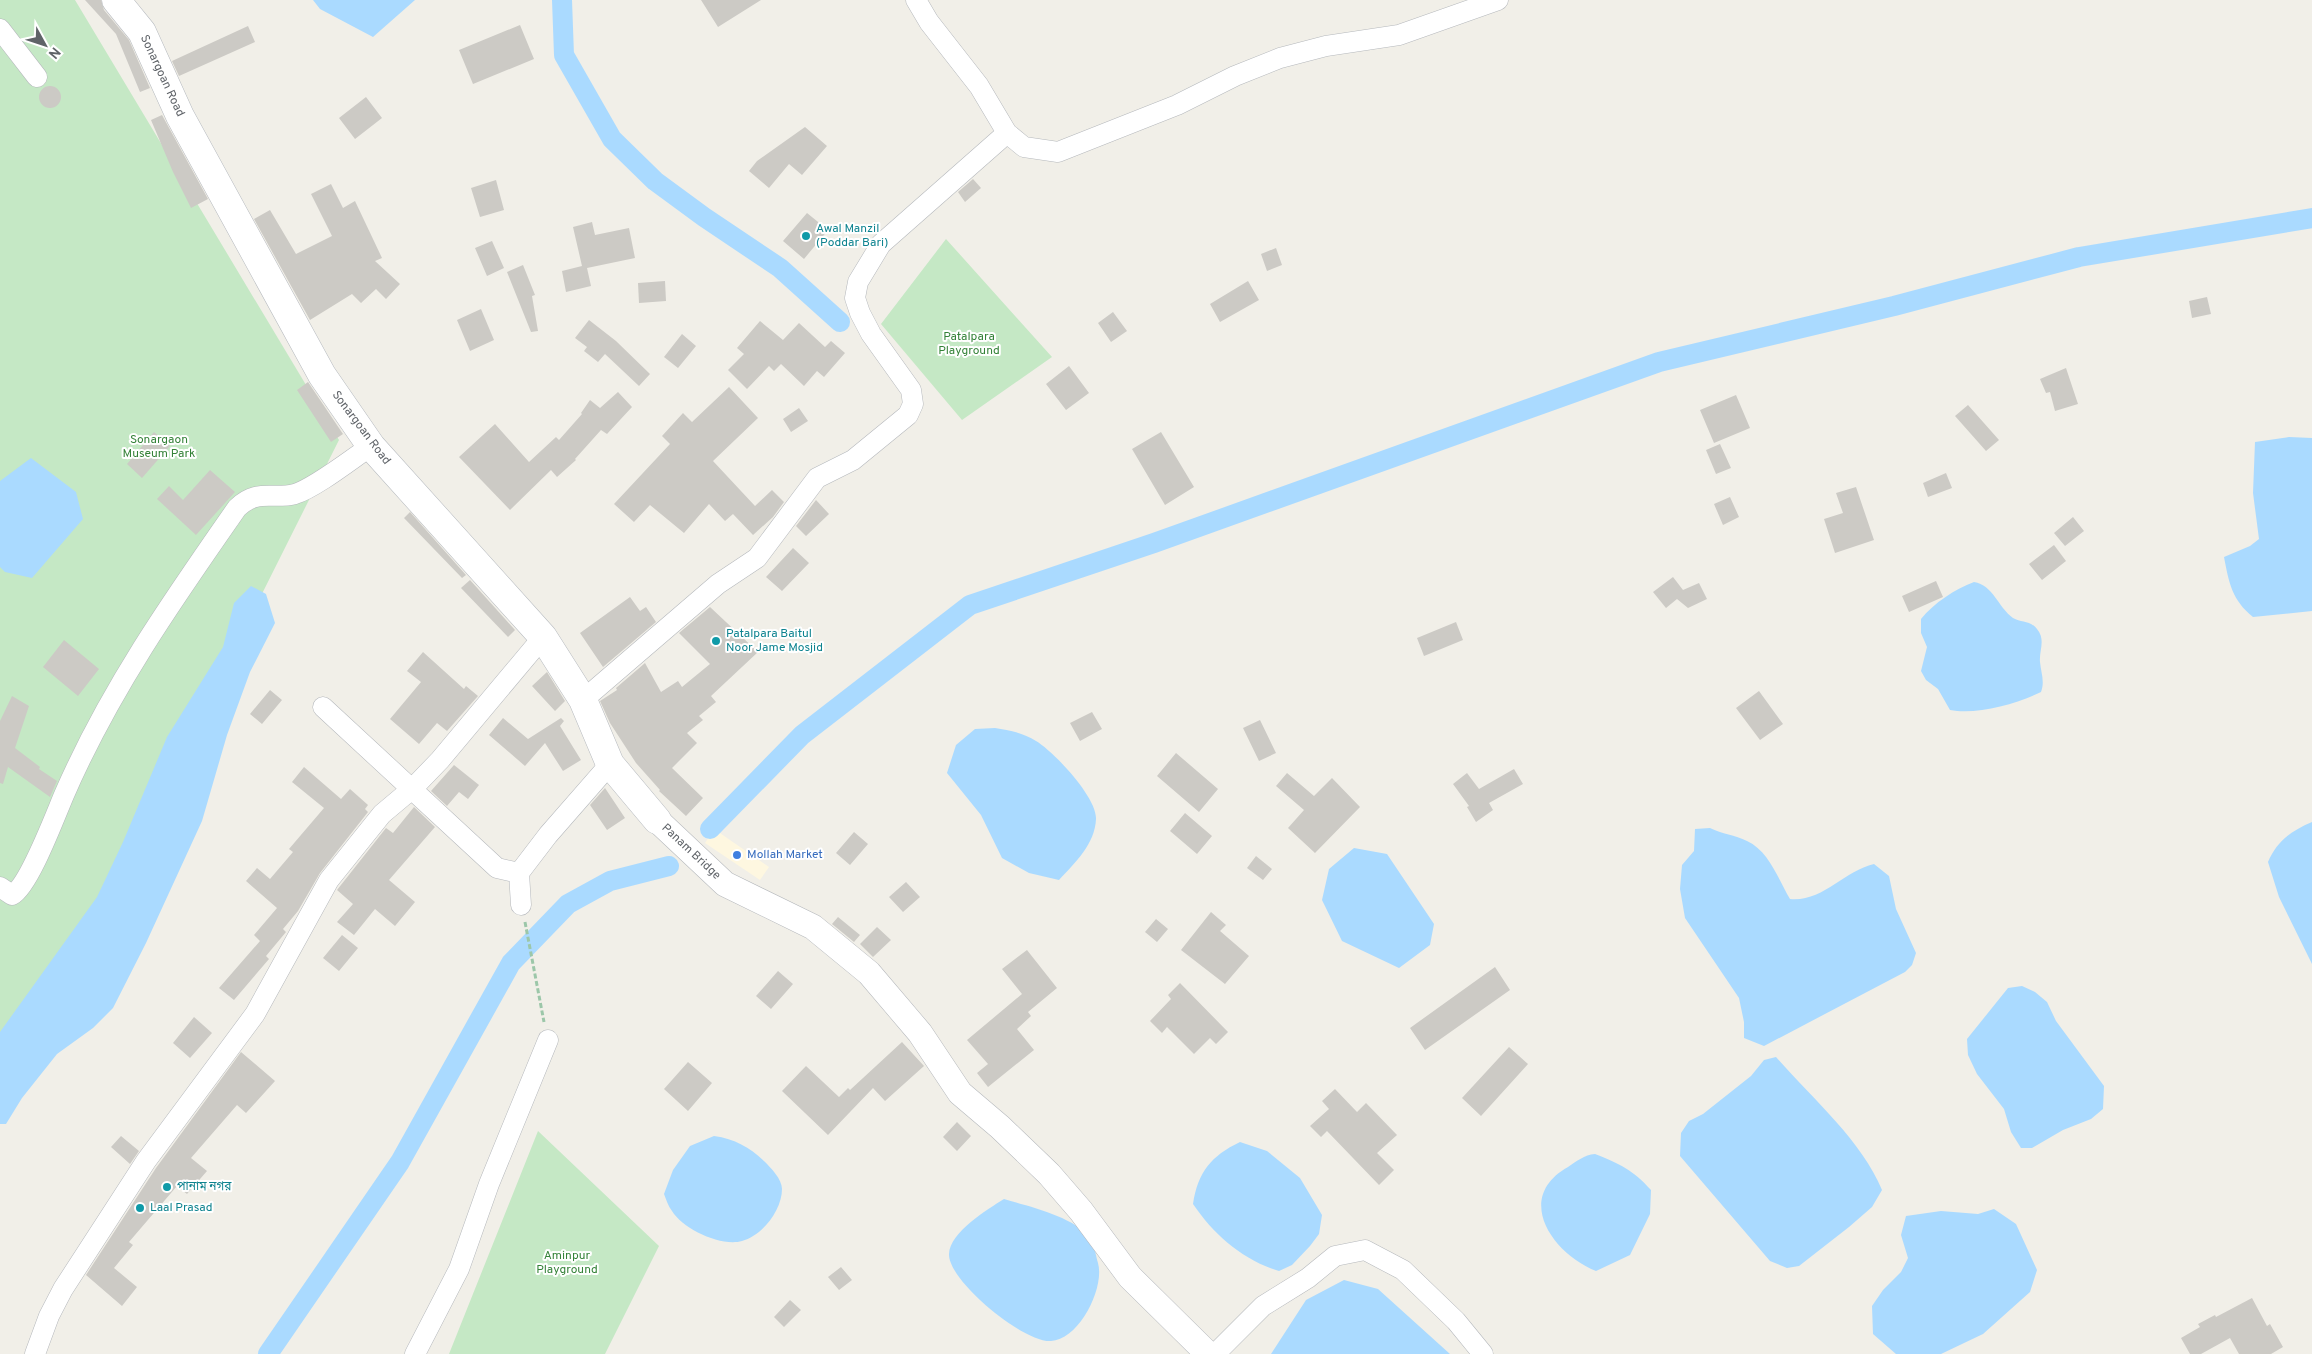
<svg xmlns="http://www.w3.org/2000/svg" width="2312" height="1354" font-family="Overpass,'Noto Sans Bengali',sans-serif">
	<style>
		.commercial { fill: #fef7e0 }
		.green { fill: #c5e8c5 }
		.water { fill: #aadaff }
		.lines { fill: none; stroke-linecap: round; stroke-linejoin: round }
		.canal { stroke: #aadaff; stroke-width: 20 }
		.building { fill: #cccac5 }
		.minor-casing { stroke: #b5b8bc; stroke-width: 21 }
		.tertiary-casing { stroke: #b5b8bc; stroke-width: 26 }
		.secondary-casing { stroke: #b6babf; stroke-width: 29 }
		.path { stroke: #9cc7a9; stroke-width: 3; stroke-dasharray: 5 2.5; stroke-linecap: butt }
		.minor { stroke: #fff; stroke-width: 20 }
		.tertiary { stroke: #fff; stroke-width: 25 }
		.secondary { stroke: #fff; stroke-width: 28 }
		.culture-dot { fill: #0f9aa8; stroke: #fff; stroke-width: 2 }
		.shop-dot { fill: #3f7fe0; stroke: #fff; stroke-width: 2 }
		.labels { text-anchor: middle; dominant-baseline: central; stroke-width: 4; stroke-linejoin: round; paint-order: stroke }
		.street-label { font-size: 12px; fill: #5f6368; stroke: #fff }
		.culture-label { font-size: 12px; fill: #0d838f; stroke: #fff; text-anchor: start }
		.park-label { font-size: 12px; fill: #348238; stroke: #fff }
		.shop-label { font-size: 12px; fill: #366cbe; stroke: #fff; text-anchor: start }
	</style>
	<rect width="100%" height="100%" fill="#f1efe8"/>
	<path class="commercial" d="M714,829L769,867L760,880L705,843Z"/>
	<path class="green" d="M0,0H75L339,440L0,1117Z
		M946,239L1052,357L962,420L881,324Z
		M538,1131L659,1246L605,1354H449Z"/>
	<path class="water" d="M313,0H415L373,37L320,9Z
		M2289,437L2312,438V611L2253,617C2232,600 2229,583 2224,557L2250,546L2259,539L2253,493L2255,442Z
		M31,458L76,492L83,519L32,578L5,572L0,567V481Z
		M1974,582C1993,585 1998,607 2013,618C2021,623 2030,620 2037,629C2046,640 2039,650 2040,662C2041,673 2045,681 2041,692C2016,704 1977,715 1950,710L1938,689L1926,680L1921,671L1927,647L1921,633V619C1934,603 1955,589 1974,582Z
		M251,586L266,594L275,623L250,672L227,735L202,821L146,943L113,1008L93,1028L57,1054L22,1098L6,1124H0V1032L97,897L123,842L167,737L223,647L234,603Z
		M995,728C1009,730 1024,733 1036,741C1053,751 1097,797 1096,819C1095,844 1075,863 1059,880L1029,873L1002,858L981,815L947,773L956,745L975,729Z
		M2312,822V964L2279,897L2268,862C2277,841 2291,831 2312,822Z
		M1710,828C1722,834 1735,835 1747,841C1769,851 1778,879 1790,899C1823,902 1844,871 1874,864L1889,876L1896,909L1916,953L1912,965L1905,972L1764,1046L1744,1038V1022L1739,998L1685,918L1680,889L1682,865L1694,851L1695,829Z
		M1354,848L1387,854L1434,924L1430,945L1399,968L1342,941L1322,900L1329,869Z
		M2022,986L2035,992L2047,1002L2056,1021L2104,1086L2103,1109L2091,1119L2063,1130L2032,1148H2021L2011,1132L2004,1109L1977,1074L1968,1055L1967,1039L2008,988Z
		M1776,1057C1812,1098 1862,1141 1882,1190L1872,1207L1849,1227L1799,1266L1787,1268L1770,1261L1680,1156L1681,1133L1689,1121L1703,1114L1751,1076L1764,1060Z
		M714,1136C735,1139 749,1147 764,1161C771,1168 782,1179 782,1189C782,1210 762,1236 742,1241C721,1247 683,1229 672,1211C668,1206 666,1199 664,1194L673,1170L690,1146Z
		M1240,1142L1267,1151L1300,1178L1322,1215L1319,1234L1310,1246L1292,1265L1279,1271C1243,1260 1214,1235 1193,1204C1198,1172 1211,1156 1240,1142Z
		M1595,1154C1620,1164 1633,1170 1651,1190L1650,1214L1630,1255L1596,1271C1553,1254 1513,1198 1568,1167C1577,1161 1584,1155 1595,1154Z
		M1004,1199C1030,1207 1073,1216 1090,1238C1094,1244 1096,1256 1098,1263C1105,1288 1079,1340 1051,1341C1024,1343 948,1281 949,1254C950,1232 988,1209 1004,1199Z
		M1994,1209L2016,1224L2037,1270L2030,1292L1983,1334L1941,1354H1896L1873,1334L1872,1306L1883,1290L1901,1272L1908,1258L1901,1235L1906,1216L1941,1211L1978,1214Z
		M1344,1280L1378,1289L1450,1354H1271L1306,1300Z"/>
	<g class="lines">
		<path class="canal" d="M562,0L564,55L612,139L655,181L704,217L780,268L840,322
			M710,829L802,735L970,605L1154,543L1659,362L1894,306L2079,257L2312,218
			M268,1354L400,1162L511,963L568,904L610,881L669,866"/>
	</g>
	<path class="building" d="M85,0H101L104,10L129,40L150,88L140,92L116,34Z
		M701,0H761L718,27Z
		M520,25L534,59L473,84L459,50Z
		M248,26L255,42L179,76L172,61Z
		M39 97a11 11 0 1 1 22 0a11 11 0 1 1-22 0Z
		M366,97L382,118L355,139L339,118Z
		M162,115L208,199L191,208L173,172L151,120Z
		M805,127L827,146L802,175L789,164L769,188L749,171L757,161Z
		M973,179L981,188L965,202L958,192Z
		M496,180L504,210L480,217L471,188Z
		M331,184L343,208L355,201L382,258L375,261L400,284L386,299L376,289L361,303L352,294L310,320L254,219L270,210L296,254L332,236L311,194Z
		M807,213L828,230L804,259L783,241Z
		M592,222L595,235L629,228L635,258L587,268L591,286L566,292L562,271L582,266L573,227Z
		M492,241L504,268L487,276L475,248Z
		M1276,248L1282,265L1267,271L1261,254Z
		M523,265L535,295L532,296L538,331L531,332L507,272Z
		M665,281L666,301L639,303L638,283Z
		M1248,281L1259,300L1220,322L1210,304Z
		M2207,297L2211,314L2192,318L2189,301Z
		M481,309L494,340L470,351L457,320Z
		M1113,312L1127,331L1111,342L1098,323Z
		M589,320L616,341L650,374L639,386L605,354L598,362L584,351L587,347L575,338Z
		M760,321L783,340L799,323L825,347L831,341L845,353L824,377L817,371L804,386L781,364L774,371L769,366L747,389L728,370L744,354L737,348Z
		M682,334L696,346L678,368L664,357Z
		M1069,366L1089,393L1066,410L1046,384Z
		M2066,368L2078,404L2055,411L2050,392L2046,393L2040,379Z
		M308,382L343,434L331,442L297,390Z
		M729,387L758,418L713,461L755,506L772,490L784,502L773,517L753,535L733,514L725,521L709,504L684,533L650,505L634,522L614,504L670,444L662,436L683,413L692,422Z
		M618,392L632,407L607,434L601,430L575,459L576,460L557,477L551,470L510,510L459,457L495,424L529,462L556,437L559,440L582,414L581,413L590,400L600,408Z
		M1736,395L1750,428L1714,443L1700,410Z
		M1968,405L1999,440L1986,451L1955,416Z
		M799,408L808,421L791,432L783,419Z
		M154,432L170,446L142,478L127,464Z
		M1161,432L1194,487L1165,505L1132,449Z
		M1720,444L1731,468L1716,474L1706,450Z
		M210,470L235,492L196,535L157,499L169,486L183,500Z
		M1946,473L1952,488L1928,497L1923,483Z
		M1856,487L1874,540L1835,553L1824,519L1843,513L1836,493Z
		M1730,497L1739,517L1723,525L1714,504Z
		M816,500L829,514L806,536L796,526Z
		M410,512L466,575L462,578L404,518Z
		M2073,517L2084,531L2065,546L2054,533Z
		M2054,545L2066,561L2042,580L2029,564Z
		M793,548L809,563L782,591L766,577Z
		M1673,577L1683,590L1699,583L1707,599L1688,608L1677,599L1666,608L1653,592Z
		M470,580L515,630L508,637L461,588Z
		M1936,581L1943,597L1909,612L1902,596Z
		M630,597L640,611L646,607L656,622L603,667L580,633Z
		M710,607L758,652L711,696L716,702L699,716L703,720L687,733L697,743L672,768L703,798L686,816L659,791L660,790L636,763L610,723L600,701L617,690L616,688L645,663L661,692L678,681L682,687L710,664L679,633Z
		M1456,622L1463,640L1424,656L1417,638Z
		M64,640L99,669L78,696L43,667Z
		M423,652L464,689L466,686L478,696L447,731L437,723L419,744L390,719L421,682L407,671Z
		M547,672L565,701L555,711L532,686Z
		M270,690L282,700L262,724L250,714Z
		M1759,691L1783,724L1760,740L1736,708Z
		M12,696L29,706L15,748L40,767L39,769L57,781L50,797L8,767L3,784L0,783V721Z
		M1092,712L1102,729L1080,741L1070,723Z
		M503,718L528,739L561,718L564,721L560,726L581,760L563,771L545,743L525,766L489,735Z
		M1260,720L1276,753L1259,761L1243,728Z
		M1176,753L1218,789L1199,812L1157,776Z
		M454,765L479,785L468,799L459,792L447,806L431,791Z
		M304,767L341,799L350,789L368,805L365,809L368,812L320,873L298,911L283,929L286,932L266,956L269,959L234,1000L219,988L260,941L254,935L277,908L246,881L257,868L270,879L293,852L289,849L324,808L292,782Z
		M1514,769L1523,784L1489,803L1493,810L1476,822L1467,807L1469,806L1453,784L1467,773L1479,789Z
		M1287,773L1314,796L1332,778L1360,807L1315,853L1288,828L1304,810L1276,786Z
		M605,788L625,818L607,830L590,805Z
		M414,807L435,827L389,880L415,902L395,926L375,909L354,935L337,922L353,904L337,890L386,828L393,833Z
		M1185,813L1212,836L1197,854L1170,831Z
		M854,832L868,844L850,865L836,853Z
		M1256,856L1272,869L1263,880L1247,868Z
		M906,882L920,897L903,912L889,897Z
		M1211,912L1226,925L1220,931L1249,956L1225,984L1181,950Z
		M838,917L860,935L854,942L832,924Z
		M1156,919L1168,929L1157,942L1145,932Z
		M877,927L891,940L873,957L860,944Z
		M342,935L358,948L339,971L323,958Z
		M1027,950L1057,988L1028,1012L1031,1016L1017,1029L1034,1050L988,1087L977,1073L988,1064L967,1040L1022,994L1002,969Z
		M1495,967L1510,990L1425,1050L1410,1028Z
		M778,971L793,984L771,1009L756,996Z
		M1180,983L1228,1032L1216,1044L1210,1038L1194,1054L1167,1027L1162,1033L1150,1021L1171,999L1168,995Z
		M194,1017L212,1033L190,1058L173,1043Z
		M902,1042L924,1066L885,1101L873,1088L828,1135L782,1091L806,1066L839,1097L848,1088L850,1090Z
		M1509,1047L1528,1064L1481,1116L1462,1098Z
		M241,1052L275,1081L246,1113L237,1105L191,1158L207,1171L187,1194L177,1186L129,1242L133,1245L114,1268L137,1287L122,1306L86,1275L156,1168Z
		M688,1062L712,1083L688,1111L664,1089Z
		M1335,1089L1357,1112L1366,1103L1397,1135L1377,1153L1394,1170L1379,1185L1327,1131L1321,1137L1310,1126L1329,1109L1322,1101Z
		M957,1122L971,1136L957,1151L943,1137Z
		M121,1136L139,1151L130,1164L111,1147Z
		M841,1267L852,1280L839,1290L828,1277Z
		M2252,1298L2267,1326L2270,1324L2283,1347L2271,1354H2239L2230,1338L2201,1354H2190L2181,1338L2200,1327L2198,1324L2215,1315L2216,1317Z
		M790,1300L801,1310L784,1327L774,1317Z"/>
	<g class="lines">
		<g class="minor-casing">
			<path id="minor" d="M916,0L929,22L979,86L1007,133L1024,147L1058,152L1177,105L1235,76L1280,58L1326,46L1399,35L1498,0
				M0,29L37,77
				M583,700L718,584L757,558L817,478L853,460L908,415L913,404L911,390L871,334L860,313L855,298L858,282L881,244L1007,133
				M323,707L497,868L519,873
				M0,887L12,895C29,886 55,816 64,795C109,691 172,601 237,508C258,488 272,500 295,494C315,488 353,458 371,446
				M521,905L519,873L548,835L610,764
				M35,1354L49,1316L63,1289L146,1161L255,1014L329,880L382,814L413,788L440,760L543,637
				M415,1354L459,1269L489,1184L548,1040
				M1215,1354L1263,1306L1308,1278L1335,1256L1365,1250L1403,1270L1456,1321L1483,1354"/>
		</g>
		<g class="tertiary-casing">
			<path id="tertiary" d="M657,820L725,884L813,927L869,973L920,1033L960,1093L1000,1127L1049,1174L1081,1211L1130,1277L1208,1354"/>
		</g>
		<g class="secondary-casing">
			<path id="secondary" d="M116,0L142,32L180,116L322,375L371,446L543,637L583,700L610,764L657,820"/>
		</g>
		<path class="path" d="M525,922L544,1022"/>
		<use href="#minor" class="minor"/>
		<use href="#tertiary" class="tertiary"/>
		<use href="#secondary" class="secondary"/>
	</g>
	<g class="culture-dot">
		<circle cx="806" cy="236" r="5"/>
		<circle cx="716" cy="641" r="5"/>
		<circle cx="167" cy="1187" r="5"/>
		<circle cx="140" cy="1208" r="5"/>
	</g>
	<circle class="shop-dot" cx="737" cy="855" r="5"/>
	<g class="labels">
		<g class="street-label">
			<text transform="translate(162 76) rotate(65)">Sonargoan Road</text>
			<text transform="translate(361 428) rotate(53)">Sonargoan Road</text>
			<text transform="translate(691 852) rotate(43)">Panam Bridge</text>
		</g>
		<g class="culture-label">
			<text x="816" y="229">Awal Manzil<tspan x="816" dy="14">(Poddar Bari)</tspan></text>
			<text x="726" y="634">Patalpara Baitul<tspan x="726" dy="14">Noor Jame Mosjid</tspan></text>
			<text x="177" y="1187">পানাম নগর</text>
			<text x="150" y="1208">Laal Prasad</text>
		</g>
		<g class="park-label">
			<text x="969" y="337">Patalpara<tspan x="969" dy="14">Playground</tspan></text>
			<text x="159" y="440">Sonargaon<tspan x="159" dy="14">Museum Park</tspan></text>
			<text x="567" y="1256">Aminpur<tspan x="567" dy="14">Playground</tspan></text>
		</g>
		<g class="shop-label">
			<text x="747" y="855">Mollah Market</text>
		</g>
	</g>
	<g transform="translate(45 45) rotate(130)" stroke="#ffffff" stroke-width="4" paint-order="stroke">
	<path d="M0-4L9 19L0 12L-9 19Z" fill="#5f6368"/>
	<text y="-8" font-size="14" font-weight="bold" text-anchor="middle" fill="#5f6368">N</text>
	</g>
</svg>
